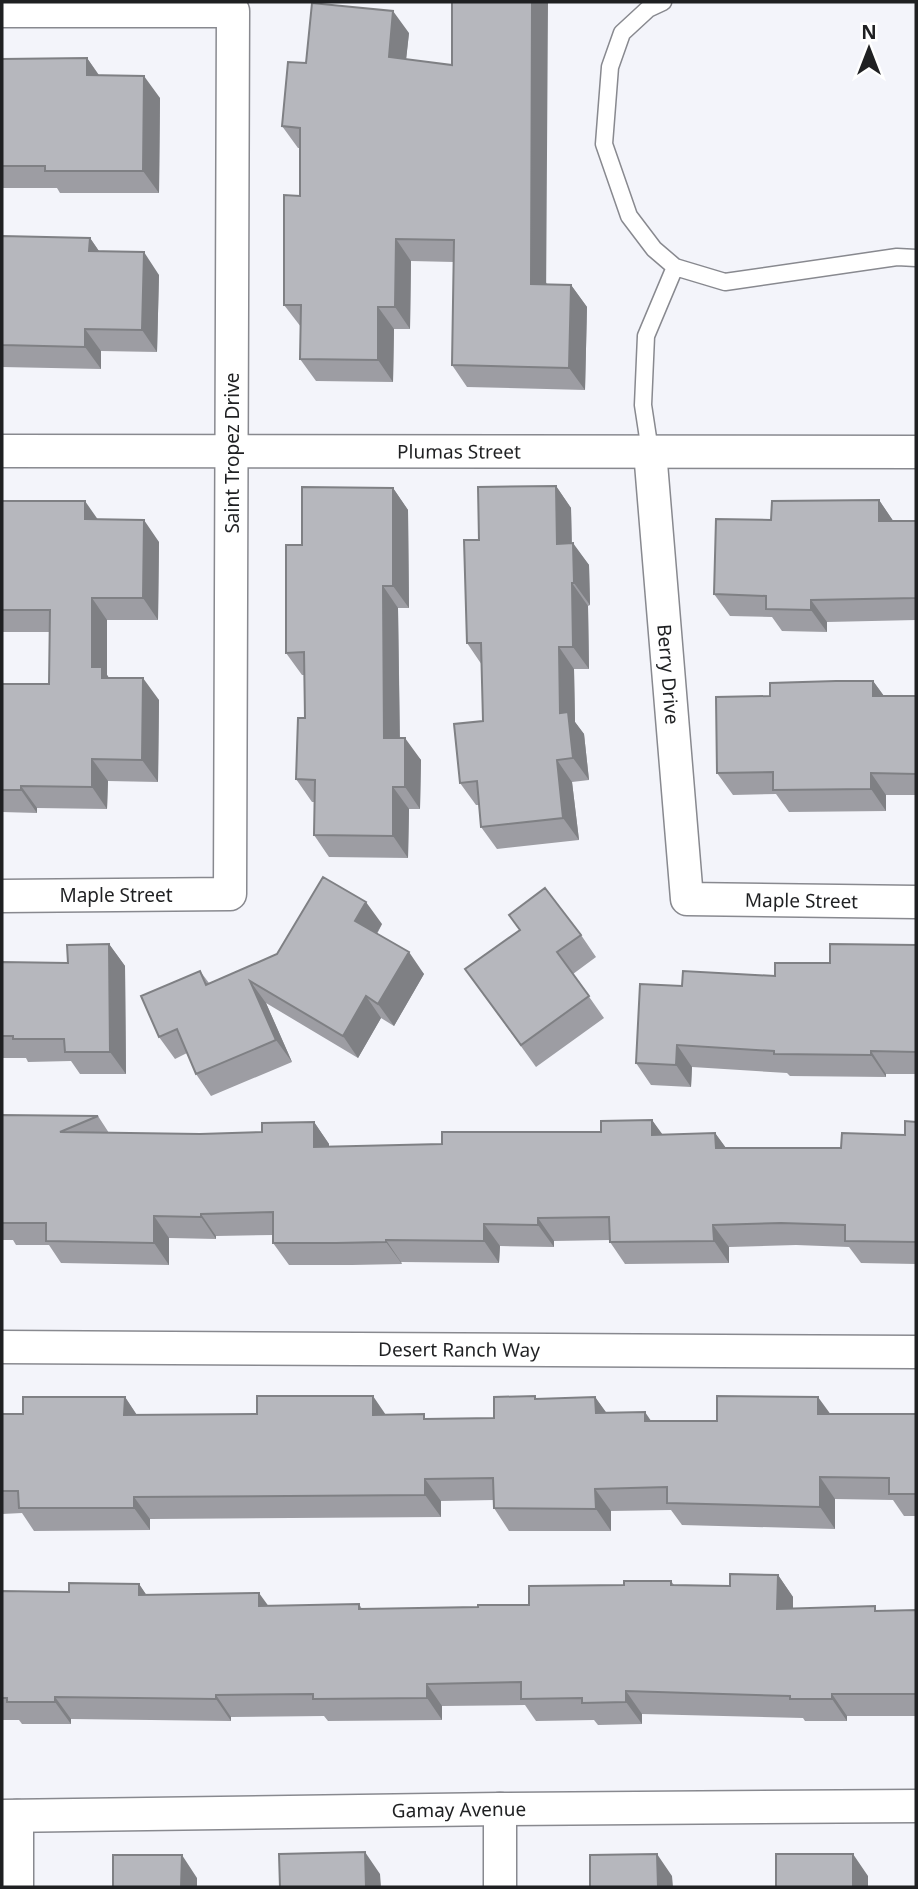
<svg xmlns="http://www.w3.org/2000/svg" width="918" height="1889" font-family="'Noto Sans',sans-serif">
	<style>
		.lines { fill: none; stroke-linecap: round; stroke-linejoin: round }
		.service-casing { stroke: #88898f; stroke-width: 19 }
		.minor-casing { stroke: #88898f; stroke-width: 35 }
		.service { stroke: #fff; stroke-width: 16 }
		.minor { stroke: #fff; stroke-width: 32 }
		.wall { fill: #9d9da3 }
		.shaded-wall { fill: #7f8084 }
		.building { fill: #b6b7bd; stroke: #7f8084; stroke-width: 2 }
		.labels { text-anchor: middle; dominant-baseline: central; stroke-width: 5; stroke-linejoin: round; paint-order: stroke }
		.street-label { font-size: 19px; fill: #1f2022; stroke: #fff }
	</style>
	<rect width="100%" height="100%" fill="#f3f4fa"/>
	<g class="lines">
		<g class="service-casing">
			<path id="service" d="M663,2L648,9L622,33L610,67L604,144L629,216L654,249L675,267L725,282L897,257L916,258
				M650,451L643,405L646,336L675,267"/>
		</g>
		<g class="minor-casing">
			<g id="minor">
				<path d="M2,11H233L230,894L2,896"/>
				<path id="s1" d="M2,451L916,452"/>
				<path id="s2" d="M650,451L687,899L916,902"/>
				<path id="s3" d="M2,1347L916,1352"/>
				<path d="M500,1809V1887"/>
				<path id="s4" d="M2,1816L500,1809L916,1806"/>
				<path d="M17,1816V1887"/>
			</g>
		</g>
		<use href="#service" class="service"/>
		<use href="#minor" class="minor"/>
	</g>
	<path class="wall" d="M409,33L406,59L547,284L571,285L587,307L585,390L467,387L452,365L454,262L411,261L410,329H394L393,382L316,381L300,359L301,327L284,305L300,196V148H298L282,126L306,63Z
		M87,58L99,75L160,98L159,193H60L57,188H2V59Z
		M2,236L90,238L99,251L159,275L157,352L101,351V369L2,367Z
		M556,486L571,508L572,543L589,565L590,605L588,606L589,669H574L575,722L584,734L589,780L572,782L579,840L497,849L481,827L479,805H476L460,783L483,721L482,665L467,643L479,540Z
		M393,488L408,510L409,608H398L400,738L421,760L420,809H409L408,858L329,857L314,835V802H312L296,779L305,718L304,675H302L286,653L302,545Z
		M879,500L893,521H916V620L827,622V632L782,631L772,617L730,616L714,594L771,520Z
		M2,501L98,519L159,542L158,620H107V675L109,678L159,700L158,782L108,781L107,809L37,808V813L2,812V684H49V632H2Z
		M873,681L884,696H916V795H886V811L789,812L776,794L733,795L717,773L770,696Z
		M382,924L377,934L424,974L394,1026L381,1018L358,1058L266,1003L292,1062L211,1096L196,1074L187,1053L175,1059L159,1037L200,971L209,983Z
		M581,935L596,957L573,974L604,1018L536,1067L465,969Z
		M109,944L125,966L126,1074H80L71,1061L28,1062L26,1058H2V962L68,963Z
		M916,945V1074H886V1077L790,1076L787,1073L692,1067L691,1087L651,1085L636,1063L682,986L775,976L830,963Z
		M2,1115L98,1116L109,1133L200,1134L262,1132L314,1122L329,1144V1147L442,1144L601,1132L652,1120L662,1135L715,1133L726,1148H841L905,1135L916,1122V1264L861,1263L849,1247L796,1245L729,1247V1263L625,1264L610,1242V1240L554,1241V1247L500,1246L499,1263L401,1262L402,1264L352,1265H289L273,1243V1235L216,1236V1239L169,1238V1265L61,1263L49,1245H16L13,1240H2Z
		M535,1396L536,1399L595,1397L606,1413L651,1421H717L830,1414H916V1516H904L893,1500L835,1499V1529L682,1525L671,1510L611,1511V1531H509L494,1508V1500L441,1501V1517L150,1519V1530L34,1531L22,1513L2,1514V1414H23L125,1397L137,1415H386L427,1419L494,1418Z
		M778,1575L793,1597V1608L878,1611L916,1610V1716H847V1721H805L803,1718L642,1714V1724L598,1725L594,1720L536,1721L525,1705L442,1706V1720L328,1721L324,1716L231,1717V1721L71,1719V1724H22L19,1720H2V1591L69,1592L139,1584L146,1595L268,1606L359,1604L362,1609L478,1607L529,1605L624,1585L671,1581L674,1585L730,1586Z"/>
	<path class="shaded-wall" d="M532,2H548L546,306L531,284Z
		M393,11L409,33L404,79L389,57Z
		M87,58L102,80L87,75Z
		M144,76L160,98L159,193L143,171Z
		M90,238L105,260L89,251Z
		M396,239L411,261L410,329L395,307Z
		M144,252L159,275L157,352L142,330Z
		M571,285L587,307L585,390L569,368Z
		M378,307L394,329L393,382L378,360Z
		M85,329L101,351V369L85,347Z
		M556,486L571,508L572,566L557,544Z
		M393,488L408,510L409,608L393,586Z
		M879,500L894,522L879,521Z
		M85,501L101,524L85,519Z
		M144,520L159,542L158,620L143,598Z
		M573,543L589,565L590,605L574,583Z
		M572,583L588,606L589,669L573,647Z
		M383,586L398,608L400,760L384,738Z
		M92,598L107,620V675L117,689V700L92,667Z
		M811,600L827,622V632L811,610Z
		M559,647L574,669L575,722L584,734L589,780L573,758L560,713Z
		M143,678L159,700L158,782L142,760Z
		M873,681L889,703L873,696Z
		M405,738L421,760L420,809L405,787Z
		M92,759L108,781L107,809L92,787Z
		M557,760L572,782L579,840L563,818Z
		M871,773L886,795V811L871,789Z
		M21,786L37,808V813L21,790Z
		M393,787L409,809L408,858L393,836Z
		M366,902L382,924L371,943L355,921Z
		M109,944L125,966L126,1074L110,1052Z
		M409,952L424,974L394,1026L378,1004Z
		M250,981L266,1003L292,1062L276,1040Z
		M366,996L381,1018L358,1058L343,1036Z
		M677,1045L692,1067L691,1087L676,1065Z
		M871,1051L886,1074V1077L871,1055Z
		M652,1120L668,1142L652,1135Z
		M314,1122L329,1144V1169L314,1147Z
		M715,1133L731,1155L716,1148Z
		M201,1214L216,1236V1239L201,1217Z
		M154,1216L169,1238V1265L154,1243Z
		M538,1218L554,1241V1247L538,1225Z
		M484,1224L500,1246L499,1263L484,1241Z
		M713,1225L729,1247V1263L714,1241Z
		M386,1240L401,1262L402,1264L386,1242Z
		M373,1396L388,1418L373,1415Z
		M125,1397L140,1420L124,1415Z
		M595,1397L611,1419L596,1413Z
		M818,1397L834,1419L818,1414Z
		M645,1412L660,1434L645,1421Z
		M820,1477L835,1499V1529L820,1507Z
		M425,1479L441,1501V1517L425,1495Z
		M595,1489L611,1511V1531L596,1509Z
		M134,1497L150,1519V1530L134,1508Z
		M778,1575L793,1597V1631L777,1609Z
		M139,1584L154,1606L139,1595Z
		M259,1593L275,1615L259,1606Z
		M427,1684L442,1706V1720L427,1698Z
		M626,1691L642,1714V1724L626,1702Z
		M832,1694L847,1716V1721L832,1699Z
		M216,1695L231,1717V1721L216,1699Z
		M55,1697L71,1719V1724L55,1702Z
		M365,1852L380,1874L381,1887H366Z
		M657,1854L672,1876L673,1887H658Z
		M853,1854L868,1876V1887H853Z
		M182,1855L197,1878V1887H181Z"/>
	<path class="building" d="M452,2H532L531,284L571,285L569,368L452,365L454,240L396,239L395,307H378V360L300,359L301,305H284V195L300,196V128L282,126L288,62L306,63L312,3L393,11L389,57L452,65Z
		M87,58V75L144,76L143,171H45V166H2V59Z
		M2,236L90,238L89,251L144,252L142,330L85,329V347L2,345Z
		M556,486L557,544L573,543L574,583H572L573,647H559L560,713L568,712L573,758L557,760L563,818L481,827L477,781L460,783L454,724L483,721L481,643H467L464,540H479L478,487Z
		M302,487L393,488V586H383L384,738H405V787H393V836L314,835L315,780L296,779L298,718H305L304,652L286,653V545H302Z
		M879,500V521H916V598L811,600V610L766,609V596L714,594L716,519L771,520L772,501Z
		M2,501H85V519L144,520L143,598H92V667H102V678H143L142,760L92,759V787L21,786V790H2V684H49L50,610H2Z
		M836,681H873V696H916V774L871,773V789L773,790V772L717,773L716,697L770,696V683Z
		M323,877L366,902L355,921L409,952L378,1004L366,996L343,1036L250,981L276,1040L196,1074L177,1029L159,1037L141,996L200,971L206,985L277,954Z
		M545,888L581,935L557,952L589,996L521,1045L465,969L520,930L509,915Z
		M109,944L110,1052H65L64,1039H13V1036H2V962L68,963L67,945Z
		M830,944L916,945V1052L871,1051V1055L774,1054V1051L677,1045L676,1065L636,1063L640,984L682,986L683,971L775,976V963H830Z
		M2,1115L98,1116L60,1132L200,1134L262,1132V1123L314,1122V1147L442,1144V1132H601V1121L652,1120V1135L715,1133L716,1148H841L842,1133L905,1135V1121L916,1122V1242L845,1241V1225L781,1223L713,1225L714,1241L610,1242L609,1217L538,1218V1225L484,1224V1241L386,1240V1242L336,1243H273V1212L201,1214V1217L154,1216V1243L46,1241V1223H2Z
		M257,1396H373V1415L424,1414V1419L494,1418V1397L535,1396V1399L595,1397L596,1413L645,1412V1421H717V1396L818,1397V1414H916V1494H889V1478L820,1477V1507L667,1503V1487L595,1489L596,1509L494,1508L493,1478L425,1479V1495L134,1497V1508H19L18,1491H2V1414H23V1397H125L124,1415L257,1414Z
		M730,1574L778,1575L777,1609L875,1606V1611L916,1610V1694H832V1699H790V1696L626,1691V1702L582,1703V1698L521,1699V1682L427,1684V1698L313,1699V1694L216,1695V1699L55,1697V1702H7V1698H2V1591L69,1592V1583L139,1584V1595L259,1593V1606L359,1604V1609L478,1607V1605H529V1586L624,1585V1581H671V1585L730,1586Z
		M365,1852L366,1887H280L279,1854Z
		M657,1854L658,1887H590V1855Z
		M776,1854H853V1887H776Z
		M113,1855H182L181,1887H113Z"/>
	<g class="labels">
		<g class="street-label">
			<text stroke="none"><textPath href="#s1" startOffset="457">Plumas Street</textPath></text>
			<text transform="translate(232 453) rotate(-90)">Saint Tropez Drive</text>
			<text stroke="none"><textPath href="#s2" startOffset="224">Berry Drive</textPath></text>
			<text x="116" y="895">Maple Street</text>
			<text stroke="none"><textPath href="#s2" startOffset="564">Maple Street</textPath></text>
			<text stroke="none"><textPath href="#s3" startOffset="457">Desert Ranch Way</textPath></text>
			<text stroke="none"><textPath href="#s4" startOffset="457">Gamay Avenue</textPath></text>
		</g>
	</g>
	<rect width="918" height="1889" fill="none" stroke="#1f2022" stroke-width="7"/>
	<g transform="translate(869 49)" stroke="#ffffff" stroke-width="5" paint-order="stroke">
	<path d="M0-5L12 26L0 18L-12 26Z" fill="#1f2022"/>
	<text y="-10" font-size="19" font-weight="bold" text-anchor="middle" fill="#1f2022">N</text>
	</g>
</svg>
